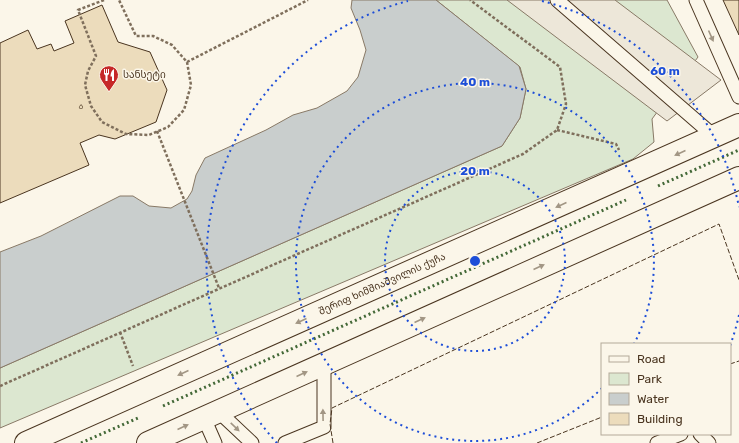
<svg xmlns="http://www.w3.org/2000/svg" width="739" height="443" font-family="Rubik,'Noto Sans Georgian',sans-serif">
	<style>
		.green { fill: #dce7d0; stroke: #887966 }
		.parking { fill: #ede7d9; stroke: #887966 }
		.water { fill: #c9cecd; stroke: #887966 }
		.building { fill: #ecdcbc; stroke: #4a3520 }
		.lines { fill: none; stroke-linecap: round; stroke-linejoin: round }
		.service-casing { stroke: #4a3520; stroke-width: 15 }
		.secondary-casing { stroke: #4a3520; stroke-width: 24 }
		.path { stroke: #7f6f5c; stroke-width: 2.5; stroke-dasharray: 3 2; stroke-linecap: butt }
		.service { stroke: #fbf6e9; stroke-width: 13 }
		.secondary { stroke: #fbf6e9; stroke-width: 22 }
		.hedge { stroke: #436837; stroke-width: 3; stroke-dasharray: 2 3; stroke-linecap: butt }
		.fence { stroke: #4a3520; stroke-width: 1; stroke-dasharray: 5 2; stroke-linecap: butt }
		.oneway { fill: #a29684 }
		.ring { fill: none; stroke: #1d4ed8; stroke-width: 2; stroke-dasharray: 2 4 }
		.labels { text-anchor: middle; dominant-baseline: central; stroke-width: 3; stroke-linejoin: round; paint-order: stroke }
		.number-label { font-size: 8px; fill: #725f47 }
		.poi-label { font-size: 10px; fill: #4a3520; stroke: #fbf6e9; text-anchor: start }
		.street-label { font-size: 10px; fill: #4a3520; stroke: #fbf6e9 }
		.centre { fill: #1d4ed8; stroke: #fbf6e9; stroke-width: 2 }
		.ring-label { font-size: 12px; text-anchor: middle; font-weight: bold; fill: #1d4ed8; stroke: #fbf6e9; stroke-width: 3; stroke-linejoin: round; paint-order: stroke }
	</style>
	<rect width="100%" height="100%" fill="#fbf6e9"/>
	<path class="green" d="M436,0H667L698,57L652,119L654,142L633,159L0,428V368L502,146L520,118L526,89L520,67Z"/>
	<path class="parking" d="M507,0H615L721,80L667,121Z"/>
	<path class="water" d="M352,0H436L519,66L526,89L520,118L502,146L0,368V252L41,236L120,196H133L149,206L171,208L187,199L192,191L196,175L205,158L266,130L293,115L317,108L347,91L358,77L366,50L360,30L351,8Z"/>
	<path class="building" d="M723,0H739V35Z
		M102,5L118,42L150,52L167,90L156,122L115,139L99,135L80,143L89,165L0,203V43L28,30L37,49L51,44L54,51L74,43L65,21Z"/>
	<g class="lines">
		<g class="service-casing">
			<path id="service" d="M557,0L715,137
				M696,0L739,97
				M218,411L252,443
				M204,418L215,443
				M700,434L709,443
				M285,443L324,427V364
				M657,443L681,434"/>
		</g>
		<g class="secondary-casing">
			<g id="secondary">
				<path id="s1" d="M26,443L739,125"/>
				<path d="M148,443L739,178"/>
			</g>
		</g>
		<path class="path" d="M104,0L78,10L96,56L88,71L85,85L91,106L102,122L126,134L149,135L168,127L184,110L191,85L187,62L172,45L153,36H136L119,0
			M187,62L308,0
			M557,130L616,144L619,150
			M157,131L219,288
			M120,332L133,366
			M0,386L523,154L557,130L566,104L560,67L470,0"/>
		<use href="#service" class="service"/>
		<use href="#secondary" class="secondary"/>
		<path class="hedge" d="M658,186L739,150
			M163,406L626,200
			M81,443L138,418"/>
		<path class="fence" d="M730,364L739,361
			M333,443L330,424L332,408L719,224L739,280
			M537,443L602,417"/>
	</g>
	<defs><path id="oneway-solid" d="M-6-.8H1V-3.2L6.5 0L1 3.2V.8H-6Z"/></defs>
	<g class="oneway">
		<use href="#oneway-solid" transform="translate(711 36) rotate(66)"/>
		<use href="#oneway-solid" transform="translate(680 153) rotate(156)"/>
		<use href="#oneway-solid" transform="translate(561 205) rotate(156)"/>
		<use href="#oneway-solid" transform="translate(539 267) rotate(-24)"/>
		<use href="#oneway-solid" transform="translate(420 320) rotate(-24)"/>
		<use href="#oneway-solid" transform="translate(301 321) rotate(156)"/>
		<use href="#oneway-solid" transform="translate(183 373) rotate(156)"/>
		<use href="#oneway-solid" transform="translate(302 374) rotate(-24)"/>
		<use href="#oneway-solid" transform="translate(323 415) rotate(-91)"/>
		<use href="#oneway-solid" transform="translate(183 427) rotate(-24)"/>
		<use href="#oneway-solid" transform="translate(235 427) rotate(44)"/>
	</g>
	<g class="ring">
		<circle cx="475" cy="261" r="90"/>
		<path d="M602 388A179 179 0 1 1 634 344"/>
		<path d="M739 315A269 269 0 0 1 730 346M277 443A269 269 0 0 1 408 1M542 1A269 269 0 0 1 739 207"/>
	</g>
	<defs>
		<g id="restaurant-pin" transform="scale(1)"><path d="M0 17L-7.5 6A9.5 9.5 0 1 1 7.5 6Z" fill="#c62828" stroke="#fbf6e9"/><path d="M-5-6h1v4h1v-4h1v4h1v-4h1v5L-1.5 .5V6h-2V.5L-5-1ZM5-6V6H3V1.5H1.5Q1.5-4 5-6Z" fill="#fff"/></g>
	</defs>
	<g fill-rule="evenodd">
		<use href="#restaurant-pin" x="109" y="75"/>
	</g>
	<g class="labels">
		<g class="number-label">
			<text x="81" y="106">6</text>
		</g>
		<g class="poi-label">
			<text x="123" y="75">სანსეტი</text>
		</g>
		<g class="street-label">
			<text stroke="none"><textPath href="#s1" startOffset="390">შერიფ ხიმშიაშვილის ქუჩა</textPath></text>
		</g>
	</g>
	<circle cx="475" cy="261" r="6" class="centre"/>
	<g class="ring-label">
		<text x="665" y="75">60 m</text>
		<text x="475" y="86">40 m</text>
		<text x="475" y="175">20 m</text>
	</g>
	<rect x="601" y="343" width="130" height="92" fill="#fbf6e9" stroke="#b4a999"/>
	<rect x="609" y="356" width="20" height="6" fill="#fbf6e9" stroke="#b4a999"/>
	<text x="637" y="363" font-size="12" fill="#4a3520">Road</text>
	<rect x="609" y="373" width="20" height="12" fill="#dce7d0" stroke="#b4a999"/>
	<text x="637" y="383" font-size="12" fill="#4a3520">Park</text>
	<rect x="609" y="393" width="20" height="12" fill="#c9cecd" stroke="#b4a999"/>
	<text x="637" y="403" font-size="12" fill="#4a3520">Water</text>
	<rect x="609" y="413" width="20" height="12" fill="#ecdcbc" stroke="#b4a999"/>
	<text x="637" y="423" font-size="12" fill="#4a3520">Building</text>
</svg>
